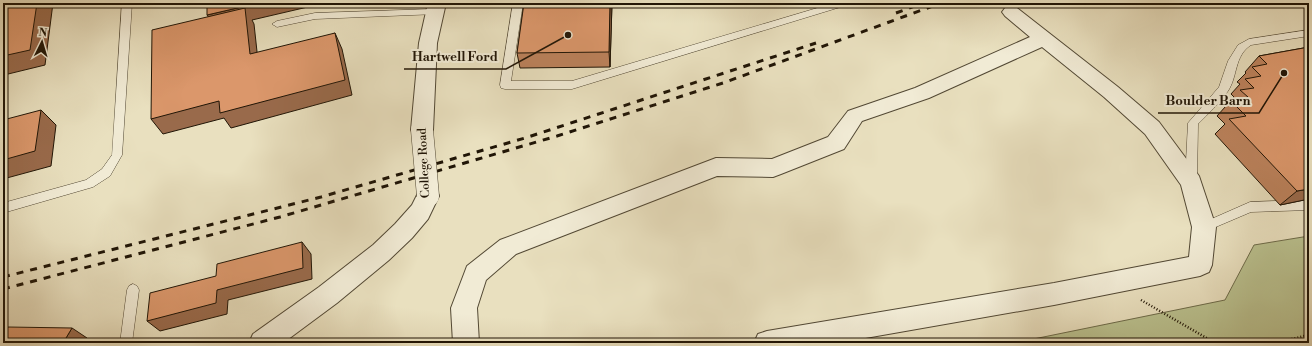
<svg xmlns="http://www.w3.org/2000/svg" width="1312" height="346" font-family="'Libre Bodoni',serif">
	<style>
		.green { fill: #bac18f; stroke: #6d6b4a }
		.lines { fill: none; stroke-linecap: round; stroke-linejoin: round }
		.service-casing { stroke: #524834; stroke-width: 1 }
		.minor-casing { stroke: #524834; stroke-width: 2 }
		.tertiary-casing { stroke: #524834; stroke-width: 2 }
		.path { stroke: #201506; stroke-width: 2.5; stroke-dasharray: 1 2; stroke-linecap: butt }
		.service { fill: #f1ebd5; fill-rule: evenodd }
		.minor { fill: #f1ebd5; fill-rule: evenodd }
		.tertiary { fill: #f1ebd5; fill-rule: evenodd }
		.rail { stroke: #201506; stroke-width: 3; stroke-dasharray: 7 7; stroke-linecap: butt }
		.tertiary-bridge-casing { stroke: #524834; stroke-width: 23; stroke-linecap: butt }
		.tertiary-bridge { stroke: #f1ebd5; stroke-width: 22 }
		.wall { fill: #bc825c; stroke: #201506 }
		.shaded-wall { fill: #996a4b; stroke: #201506 }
		.building { fill: #db976b; stroke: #201506 }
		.labels { text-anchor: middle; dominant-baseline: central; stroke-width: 4; stroke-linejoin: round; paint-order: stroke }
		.street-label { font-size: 12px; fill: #201506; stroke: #f1ebd5 }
		.leader { fill: none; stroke: #201506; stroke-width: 1.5 }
		.callout-dot { fill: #201506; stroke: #f1ebd5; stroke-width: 1.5 }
		.callout-label { font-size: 13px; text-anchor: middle; font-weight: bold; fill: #201506; stroke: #f1ebd5; stroke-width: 4; stroke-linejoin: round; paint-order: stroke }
	</style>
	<rect width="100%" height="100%" fill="#e9e0bf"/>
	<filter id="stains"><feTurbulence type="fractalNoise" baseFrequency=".005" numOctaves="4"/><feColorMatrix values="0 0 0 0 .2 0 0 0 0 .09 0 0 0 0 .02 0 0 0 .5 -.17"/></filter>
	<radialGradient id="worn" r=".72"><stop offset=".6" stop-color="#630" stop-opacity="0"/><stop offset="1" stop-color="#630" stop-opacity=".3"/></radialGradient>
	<path class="green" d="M1309,236V343H1014L1225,300L1254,245Z"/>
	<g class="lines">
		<g class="service-casing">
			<path id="service" d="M122,3H132L122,155L110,176L93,187L3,213V203L86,180L102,169L112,155Z
				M513,3H523L511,81H572L834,3H849L847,5L572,89H505L501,88L500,85Z
				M434,9L437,10L439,12L437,14L315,19L277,27L272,24L277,21L315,13Z
				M1309,30V36L1251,45C1234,56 1238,76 1228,91C1220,103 1208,114 1198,124L1197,181L1195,184L1191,185L1187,184L1185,181L1188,123L1219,87L1228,61L1238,45L1249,39Z
				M1309,200V210L1251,212L1204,232L1200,230L1198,227L1200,224L1250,202Z
				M133,284L137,286L139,290L132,343H120L127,290L129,286Z"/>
		</g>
		<g class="minor-casing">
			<path id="minor" d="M1011,6L1017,8L1118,87L1159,122L1199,176L1216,227L1212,265L1209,272L1200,276L1054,305L837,343H754L758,334L767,331L1054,283L1189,257L1192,227L1181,185L1145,134L1104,97L1042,47L929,98L862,121L844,149L781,174L773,177L717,176L516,254L486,280L477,308L479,343H453L451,308L464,274L467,266L500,240L716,158L772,159L828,137L848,111L915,88L1030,37L1005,16L1002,12L1005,8Z"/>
		</g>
		<g class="tertiary-casing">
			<path id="tertiary" d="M428,3H446L437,43L433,130L429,136L422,138L415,136L411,130L419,43Z
				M428,187L436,189L439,196L428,219L412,238L389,260L337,303L283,343H249L253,334L319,287L373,245L395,224L412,205L420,189Z"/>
		</g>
		<path class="path" d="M1141,300L1215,343
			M1274,343L1309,335"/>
		<use href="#service" class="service"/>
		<use href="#minor" class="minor"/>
		<use href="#tertiary" class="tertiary"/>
		<path class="rail" d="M896,13L923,3
			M3,277L321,197L525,138L816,43
			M3,289L280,217L557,136L723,83L941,3"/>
		<g class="tertiary-bridge-casing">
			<path id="tertiary-bridge" d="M422,130L428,196"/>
		</g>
		<use href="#tertiary-bridge" class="tertiary-bridge"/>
	</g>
	<path class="wall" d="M524,3H612L610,67L520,68L517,53Z
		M1309,47V199L1280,205L1215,134L1225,124L1217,116L1234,97L1231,94L1240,84L1237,82L1246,73L1245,72L1259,56Z"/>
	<path class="shaded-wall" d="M37,3H53L45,65L4,75L3,79V56Z
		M259,3H312V6L252,20L254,24L259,70L250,54L216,28L207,15Z
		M610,3H612L610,67L609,52Z
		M335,33L342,49L352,95L231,128L224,118L163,134L151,119Z
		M41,110L56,125L51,166L3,179V160Z
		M1309,189V199L1280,205L1297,191Z
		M302,242L311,254L312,279L228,300L227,314L160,331L147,321L217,290Z
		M72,328L87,338L84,343H63Z"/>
	<path class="building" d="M3,3H37L30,50L3,56Z
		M207,3H259L207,15Z
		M524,3H610L609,52L517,53Z
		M245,8L250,54L335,33L345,80L220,113L219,101L151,119L152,30Z
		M1309,47V189L1297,191L1229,119L1246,116L1231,101L1248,97L1240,90L1254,88L1245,79L1261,76L1252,67L1267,64L1259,56Z
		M41,110L35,151L3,160V120Z
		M302,242L303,268L217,290L216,303L147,321L150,293L216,276L217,264Z
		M8,327L72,328L63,343H3V331H6Z"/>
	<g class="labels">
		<g class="street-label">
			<text transform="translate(424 163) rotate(-93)">College Road</text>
		</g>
	</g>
	<path class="leader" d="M568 35L506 69H404M1284 73L1259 113H1158"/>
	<g class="callout-dot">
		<circle cx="568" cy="35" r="4"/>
		<circle cx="1284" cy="73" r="4"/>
	</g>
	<g class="callout-label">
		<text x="455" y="61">Hartwell Ford</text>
		<text x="1208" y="105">Boulder Barn</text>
	</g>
	<rect width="1312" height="346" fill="none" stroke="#e9e0bf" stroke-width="16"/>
	<rect x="4" y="4" width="1304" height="338" fill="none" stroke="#201506" stroke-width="2"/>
	<rect x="8" y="8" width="1296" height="330" fill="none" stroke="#201506"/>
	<g transform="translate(42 42) rotate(5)" stroke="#f1ebd5" stroke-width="3" paint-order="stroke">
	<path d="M0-3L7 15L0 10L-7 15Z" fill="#201506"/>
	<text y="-6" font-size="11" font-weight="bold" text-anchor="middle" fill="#201506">N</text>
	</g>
	<rect width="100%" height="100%" filter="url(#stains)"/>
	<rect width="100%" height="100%" fill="url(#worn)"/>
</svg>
